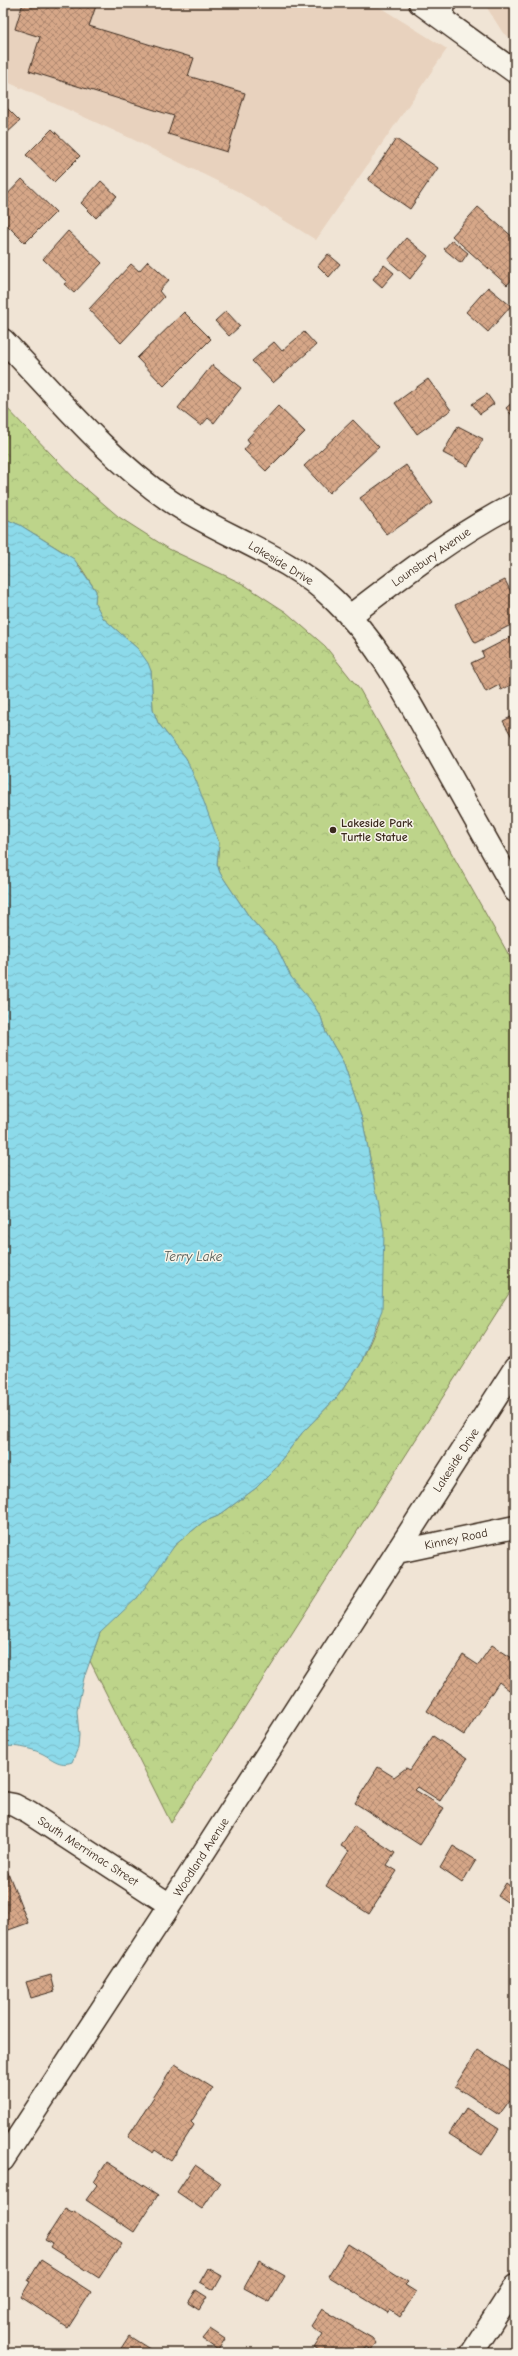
<svg xmlns="http://www.w3.org/2000/svg" width="518" height="2356" font-family="'Comic Neue',sans-serif">
	<style>
		.built { fill: #e8d2be }
		.park { fill: url(#park-crowns); stroke: #7c7f54 }
		.water { fill: url(#water-waves); stroke: #6c9498 }
		.building { fill: url(#building-cross-hatch); stroke: #3b2a1e }
		.lines { fill: none; stroke-linecap: round; stroke-linejoin: round }
		.minor-casing { stroke: #3b2a1e; stroke-width: 25 }
		.major-casing { stroke: #3b2a1e; stroke-width: 25 }
		.minor { stroke: #f7f3e8; stroke-width: 22 }
		.major { stroke: #f7f3e8; stroke-width: 22 }
		.poi-dot { fill: #3b2a1e; stroke: #f7f3e8; stroke-width: 1.5 }
		.labels { text-anchor: middle; dominant-baseline: central; stroke-width: 3; stroke-linejoin: round; paint-order: stroke }
		.street-label { font-size: 12px; fill: #3b2a1e; stroke: #f7f3e8 }
		.poi-label { font-size: 12px; font-weight: bold; fill: #3b2a1e; stroke: #f7f3e8; text-anchor: start }
		.water-label { font-size: 13px; font-style: italic; fill: #4f5651; stroke: #f7f3e8 }
	</style>
	<defs>
		<pattern id="park-crowns" width="20" height="18" patternUnits="userSpaceOnUse"><rect width="20" height="18" fill="#bdd48a"/><path d="M2 6a3 3 0 1 1 6 0M12 15a3 3 0 1 1 6 0" fill="none" stroke="#a3b677"/></pattern>
		<pattern id="water-waves" width="16" height="10" patternUnits="userSpaceOnUse"><rect width="16" height="10" fill="#8cdaea"/><path d="M0 5q4-4 8 0t8 0" fill="none" stroke="#7abbc8"/></pattern>
		<pattern id="building-cross-hatch" width="8" height="8" patternUnits="userSpaceOnUse"><rect width="8" height="8" fill="#d6a788"/><path d="M0 0l8 8M0 8l8-8" fill="none" stroke="#af886f"/></pattern>
	</defs>
	<rect width="100%" height="100%" fill="#f0e4d5"/>
	<filter id="ink" filterUnits="userSpaceOnUse"><feTurbulence type="fractalNoise" baseFrequency=".025" numOctaves="2"/><feDisplacementMap in="SourceGraphic" scale="8" xChannelSelector="R" yChannelSelector="G"/><feConvolveMatrix kernelMatrix="1 2 1 2 8 2 1 2 1" color-interpolation-filters="sRGB"/></filter>
	<g filter="url(#ink)">
		<path class="built" d="M3,3H373L447,49L316,240L237,191L130,138L3,80Z
			M484,3H515V42L503,33Z"/>
		<path class="park" d="M3,404L77,481L119,517L169,549L243,584L286,612L325,646L360,690L515,966V1284L171,1823L90,1661L100,1633L175,1545L203,1522L218,1516L256,1488L271,1473L302,1433L337,1397L360,1365L379,1322L374,1179L363,1122L343,1062L326,1033L321,1017L291,977L277,948L250,918L220,873L217,864L219,843L186,758L158,723L153,710L151,671L138,649L103,618L95,603L96,591L80,566L65,553L20,525L3,518Z"/>
		<path class="water" d="M3,518L20,525L74,559L96,591L95,603L103,618L138,649L148,663L151,671L153,710L158,723L186,758L197,783L219,843L217,864L220,873L250,918L277,948L291,977L309,998L321,1017L326,1033L343,1062L363,1122L384,1232L382,1310L360,1365L337,1397L302,1433L271,1473L256,1488L218,1516L203,1522L175,1545L138,1597L100,1633L84,1678L77,1711L79,1735L78,1748L72,1762C59,1767 52,1758 41,1753C30,1748 14,1745 3,1747Z"/>
		<path class="building" d="M23,3H97L89,26L194,58L188,76L245,93L227,152L168,134L174,116L29,71L40,37L15,29Z
			M3,104L20,121L5,135L3,132Z
			M52,129L80,156L54,182L26,155Z
			M396,139L438,168L410,209L368,180Z
			M22,179L56,212L25,243L3,221V199Z
			M101,181L117,196L96,218L81,203Z
			M478,207L515,239V276L507,285L452,236Z
			M68,231L102,263L74,293L64,284L67,282L43,259Z
			M406,238L428,256L410,279L388,260Z
			M452,240L468,253L461,263L444,249Z
			M328,254L340,264L329,277L318,266Z
			M148,261L169,280L159,291L164,297L121,343L89,309L131,264L139,271Z
			M384,265L394,273L382,287L373,279Z
			M488,287L511,306L488,332L466,312Z
			M226,311L240,326L229,336L215,321Z
			M184,312L211,339L164,386L137,358Z
			M304,332L316,345L273,383L252,361L274,342L282,351Z
			M212,365L241,388L214,423L208,418L201,426L178,408Z
			M428,379L451,410L417,434L395,403Z
			M487,394L494,404L480,414L472,404Z
			M515,400V419L506,408Z
			M278,406L305,432L266,471L244,450L250,443L247,439Z
			M353,420L379,447L329,493L304,466Z
			M458,426L483,439L468,466L443,453Z
			M406,465L433,503L387,535L360,498Z
			M505,580L515,600V623L475,643L455,605Z
			M515,635V683L501,690L499,685L486,692L471,663L484,657L482,652Z
			M515,708V742L503,721L515,715L512,710Z
			M492,1645L515,1660V1681L509,1690L499,1682L464,1735L427,1711L463,1655L478,1665Z
			M433,1736L467,1759L440,1801L418,1787L415,1790L444,1808L420,1845L355,1803L378,1767L394,1777L406,1768L410,1770Z
			M354,1826L395,1853L387,1865L397,1871L369,1914L326,1886L349,1851L341,1846Z
			M453,1846L476,1860L462,1883L440,1868Z
			M3,1869L4,1871L7,1870L28,1923L3,1932Z
			M506,1883L515,1890V1907L498,1896Z
			M51,1975L55,1991L31,1998L26,1982Z
			M478,2050L515,2074V2104L510,2100L499,2115L455,2086Z
			M175,2064L213,2088L191,2122L194,2125L171,2161L155,2150L153,2153L128,2137Z
			M466,2108L499,2129L482,2155L449,2134Z
			M107,2162L158,2195L134,2232L86,2200L97,2185L94,2182Z
			M195,2165L220,2182L202,2209L177,2192Z
			M65,2209L72,2213L74,2211L122,2243L99,2278L50,2247L52,2244L45,2240Z
			M348,2244L408,2282L405,2285L416,2292L400,2317L390,2310L388,2313L328,2276Z
			M41,2260L91,2292L68,2328L21,2297L30,2282L28,2281Z
			M259,2261L285,2276L270,2302L244,2288Z
			M208,2268L222,2276L214,2290L200,2282Z
			M196,2290L207,2297L199,2310L188,2303Z
			M322,2309L372,2338L376,2343L371,2350L366,2347L362,2353H322L314,2348L323,2334L311,2326Z
			M210,2329L225,2339L218,2350L202,2339Z
			M129,2336L156,2353H118Z"/>
		<g class="lines">
			<g class="minor-casing">
				<path id="minor" d="M420,3L515,72
					M3,340C56,395 106,457 170,501C223,537 287,554 334,600C378,642 405,694 434,746C461,794 488,843 515,891
					M350,616C403,575 455,535 515,504
					M397,1552L515,1527
					M3,1803L14,1805L29,1813L170,1905
					M3,2160L170,1905L515,1368
					M472,2353L515,2286"/>
			</g>
			<g class="major-casing">
				<path id="major" d="M442,18L444,3"/>
			</g>
			<use href="#minor" class="minor"/>
			<use href="#major" class="major"/>
		</g>
	</g>
	<circle class="poi-dot" cx="333" cy="830" r="4"/>
	<g class="labels">
		<g class="street-label">
			<text transform="translate(431 557) rotate(-35)">Lounsbury Avenue</text>
			<text transform="translate(281 563) rotate(31)">Lakeside Drive</text>
			<text transform="translate(456 1460) rotate(-57)">Lakeside Drive</text>
			<text transform="translate(456 1539) rotate(-12)">Kinney Road</text>
			<text transform="translate(88 1851) rotate(33)">South Merrimac Street</text>
			<text transform="translate(201 1857) rotate(-57)">Woodland Avenue</text>
		</g>
		<g class="poi-label">
			<text x="341" y="823">Lakeside Park<tspan x="341" dy="14">Turtle Statue</tspan></text>
		</g>
		<g class="water-label">
			<text x="193" y="1256">Terry Lake</text>
		</g>
	</g>
	<rect width="518" height="2356" fill="none" stroke="#f7f3e8" stroke-width="16"/>
	<rect x="8" y="8" width="502" height="2340" fill="none" stroke="#3b2a1e" stroke-width="1.5" filter="url(#ink)"/>
</svg>
